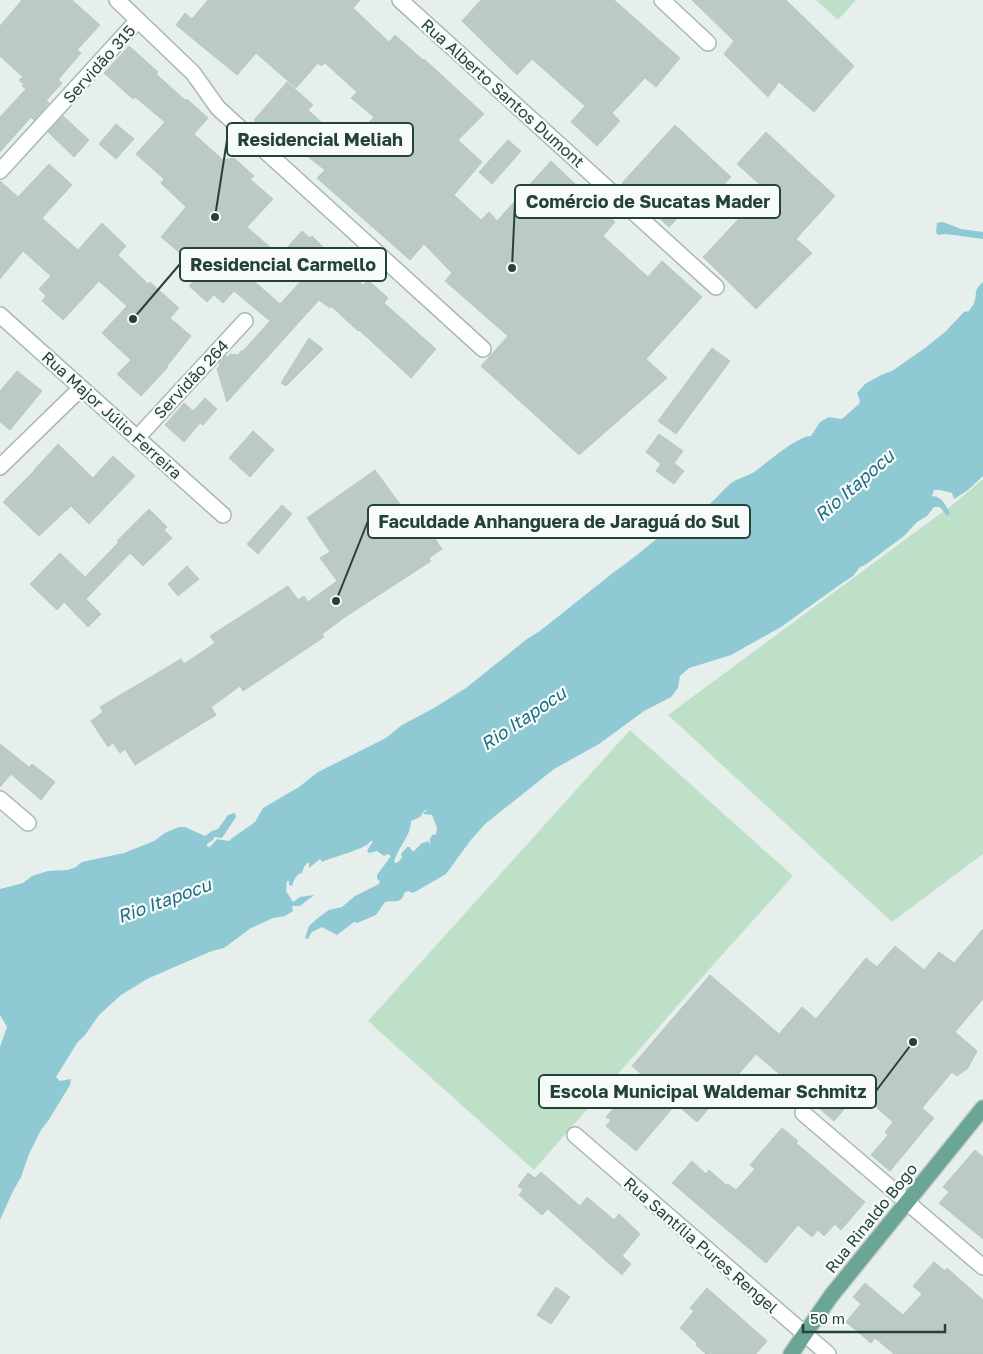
<svg xmlns="http://www.w3.org/2000/svg" width="983" height="1354" font-family="'Golos Text',sans-serif">
	<style>
		.green { fill: #bfe0c8 }
		.water { fill: #8ec9d4; fill-rule: evenodd }
		.building { fill: #bbcac4; stroke: #b8c9c2 }
		.lines { fill: none; stroke-linecap: round; stroke-linejoin: round }
		.minor-casing { stroke: #a8b8b2; stroke-width: 18 }
		.major-casing { stroke: #c2cac8; stroke-width: 18 }
		.minor { stroke: #fff; stroke-width: 15 }
		.major { stroke: #6aa596; stroke-width: 15 }
		.labels { text-anchor: middle; dominant-baseline: central; stroke-width: 4.5; stroke-linejoin: round; paint-order: stroke }
		.street-label { font-size: 16px; fill: #24423a; stroke: #f7fbf9 }
		.water-label { font-size: 18px; font-style: italic; fill: #1c6f80; stroke: #f7fbf9 }
		.leader { fill: none; stroke: #24423a; stroke-width: 2 }
		.callout-dot { fill: #24423a; stroke: #f7fbf9; stroke-width: 2 }
		.callout { fill: #f7fbf9; stroke: #24423a; stroke-width: 2 }
		.callout-label { font-size: 18px; text-anchor: middle; font-weight: bold; fill: #24423a }
	</style>
	<rect width="100%" height="100%" fill="#e6efeb"/>
	<path class="green" d="M816,0H856L838,20Z
		M983,479V854L892,922L668,715L956,502Z
		M630,730L793,876L713,965L534,1170L368,1021Z"/>
	<path class="water" d="M943,222L961,229L983,232V239L946,234L938,235L936,232L937,223Z
		M983,282V476L968,490L954,499L952,493L940,490H934L932,496C943,497 945,505 950,513L947,516L940,507H934L927,516L917,522L904,536L865,565L860,567L853,576L838,586L781,627L731,655L689,668L680,676L678,688L671,697L644,711L599,744L554,769L485,824L470,841L446,874L413,893L408,891L404,893C402,904 395,900 385,902L376,915L357,923L354,922L337,935L322,927L312,932L308,939L305,938L309,926L318,918L329,910L342,907L355,896L379,884L380,881L377,879V875L391,856L388,854L384,856L377,851L369,853L367,851L373,841H371C364,850 335,856 322,862L320,859L309,868V863H307L304,867L302,873C296,874 294,880 292,886L289,885V881H287L286,891L293,902L300,897L314,895L300,906H292L293,911L285,916L273,918L251,928L224,948L212,951L179,965L147,979L121,995L99,1015L85,1035L77,1043L56,1077L60,1081L71,1079L70,1085L48,1121L41,1130L29,1154L21,1177L12,1193L0,1220V1047L7,1027L0,1015V889L23,883L32,876L48,871L68,870L76,867L82,862L124,853L154,841L165,833L179,827H185L205,836L212,831L218,829L228,815L234,813L236,815V817L222,838L214,837L213,840L207,844V846L210,847L217,839L229,841L231,839L255,822L263,808L299,787L318,772L386,738L402,725L434,708L466,688L527,639L540,631L614,572C632,560 648,545 666,532C671,529 677,527 683,524C691,520 698,513 705,508C714,501 721,492 730,484C737,478 746,477 754,472C767,463 797,436 811,436L820,422L829,417L841,419L843,418L859,404L860,401L857,393L865,384L881,375L892,371L925,348L945,332L964,312L969,311C971,308 974,304 975,300C977,291 974,290 983,282ZM426,809V812H424V814L432,815L437,828L436,834L432,835L430,839V843L429,844V841L422,843L414,851L411,850L410,847H407L401,854L402,858L397,863L394,862C398,847 411,836 411,821L420,817Z"/>
	<path class="building" d="M22,0H72L100,25L77,50L81,53L58,80L62,83L46,101L49,103L34,120L31,117L0,152V117L26,89L22,86L24,85L19,80L23,77L0,56V26Z
		M208,0H360L353,8L389,42L395,35L423,60L424,59L484,114L458,140L482,162L454,195L481,220L489,212L497,221L551,161L615,222L603,236L648,277L662,261L702,297L646,359L667,378L579,455L481,366L508,336L445,281L452,273L424,244L410,260L317,178L325,170L284,138L280,143L254,120L287,82L313,105L308,110L347,146L374,117L351,98L357,92L325,63L321,66L318,63L296,88L256,53L237,75L176,25L185,13L192,19Z
		M481,0H614L680,58L656,87L645,78L612,113L620,121L597,146L571,122L585,106L532,59L517,75L462,21Z
		M692,0H786L854,66L814,112L779,82L768,97L724,54L734,41Z
		M129,46L158,72L156,74L185,100L187,99L208,118L194,134L223,160L234,158L254,176L250,179L273,199L247,227L279,255L255,282L280,304L301,281L277,259L302,231L310,238L312,236L326,250L325,251L363,285L368,280L388,298L384,303L436,349L411,378L359,330L358,331L331,306L330,308L319,300L227,402L217,369L220,365L219,363L225,356L228,357L230,354L238,355L242,350L243,351L270,321L234,291L223,303L214,295L207,302L189,286L202,272L161,237L186,207L161,183L164,179L136,154L165,122L135,97L133,99L104,73Z
		M63,116L89,140L74,157L48,132Z
		M116,124L134,139L116,159L99,144Z
		M675,125L731,177L699,211L691,204L669,227L622,183Z
		M766,132L835,196L796,239L812,253L756,309L703,257L766,190L737,164Z
		M508,140L521,151L492,184L479,172Z
		M49,164L72,185L42,218L78,250L102,223L126,246L118,255L148,284L150,282L179,308L170,318L191,336L167,366L168,367L141,396L117,374L131,360L102,333L127,306L99,281L63,320L42,301L46,296L39,289L51,276L23,251L0,279V181L18,197Z
		M309,338L323,349L286,386L281,383Z
		M712,348L730,361L676,434L658,421Z
		M17,371L42,391L10,430L0,422V391Z
		M205,398L217,409L203,425L200,423L184,442L165,425L184,403L193,411Z
		M253,431L274,450L250,477L229,458Z
		M659,434L683,451L674,463L684,471L674,484L656,471L661,464L646,452Z
		M58,444L93,478L113,456L135,476L89,524L71,506L39,536L3,502L35,470H34Z
		M375,470L410,518L412,516L420,528L425,524L442,549L429,558L431,561L345,617L322,634L324,637L243,691L240,686L211,707L216,715L135,765L125,749L120,753L113,743L108,747L91,721L103,712L100,707L181,659L184,664L215,643L210,636L288,586L298,600L304,596L308,602L337,581L320,558L330,552L307,518Z
		M282,505L292,514L258,554L247,544Z
		M149,509L167,527L164,530L172,538L143,566L130,553L86,599L101,614L88,627L64,602L57,610L30,584L60,553L85,577L119,542L117,541Z
		M187,566L199,579L178,596L168,584Z
		M0,744L29,767L32,764L55,782L41,800L11,774L0,787Z
		M983,929V999L955,1032L977,1051L968,1068L957,1076L952,1072L922,1108L934,1118L890,1171L871,1155L888,1135L885,1132L893,1122L859,1092L834,1121L756,1054L697,1122L676,1104L636,1151L606,1126L611,1120L606,1117L619,1102L624,1105L646,1078L632,1066L710,975L779,1034L802,1007L816,1019L866,958L877,967L895,946L924,970L939,952L954,963Z
		M782,1128L798,1141L796,1143L865,1202L841,1230L835,1224L824,1236L818,1230L812,1237L798,1225L766,1263L672,1183L692,1161L706,1174L709,1170L726,1185L728,1184L736,1190L755,1169L750,1165Z
		M975,1150L983,1157V1239L939,1203L949,1192L943,1187Z
		M541,1172L580,1206L587,1197L614,1220L619,1214L640,1234L622,1256L631,1264L622,1275L548,1209L542,1215L519,1195L523,1190L518,1186L528,1173L535,1178Z
		M934,1262L945,1271L947,1268L983,1300V1354H894L875,1338L871,1343L846,1322L861,1304L853,1297L865,1283L903,1315L922,1294L913,1286Z
		M556,1287L570,1297L551,1324L537,1315Z
		M707,1288L767,1341L756,1354H706L696,1345L697,1343L680,1328L694,1311L690,1308Z"/>
	<g class="lines">
		<g class="minor-casing">
			<path id="minor" d="M117,0L193,73L218,108L483,349
				M400,0L716,287
				M662,0L708,43
				M0,171L138,20
				M0,315L223,515
				M137,438L245,321
				M0,467L81,388
				M0,799L28,823
				M803,1113L983,1267
				M575,1135L828,1354"/>
		</g>
		<g class="major-casing">
			<path id="major" d="M791,1354L831,1296L983,1108"/>
		</g>
		<use href="#minor" class="minor"/>
		<use href="#major" class="major"/>
	</g>
	<g class="labels">
		<g class="street-label">
			<text transform="translate(99 64) rotate(-48)">Servidão 315</text>
			<text transform="translate(503 93) rotate(42)">Rua Alberto Santos Dumont</text>
			<text transform="translate(191 379) rotate(-47)">Servidão 264</text>
			<text transform="translate(112 415) rotate(42)">Rua Major Júlio Ferreira</text>
			<text transform="translate(871 1218) rotate(-51)">Rua Rinaldo Bogo</text>
			<text transform="translate(701 1245) rotate(41)">Rua Santília Pures Rengel</text>
		</g>
		<g class="water-label">
			<text transform="translate(854 485) rotate(-41)">Rio Itapocu</text>
			<text transform="translate(523 718) rotate(-34)">Rio Itapocu</text>
			<text transform="translate(164 900) rotate(-20)">Rio Itapocu</text>
		</g>
	</g>
	<path class="leader" d="M215 217L227 140M512 268L515 202M133 319L180 264M336 601L368 521M913 1042L876 1091"/>
	<g class="callout-dot">
		<circle cx="215" cy="217" r="5"/>
		<circle cx="512" cy="268" r="5"/>
		<circle cx="133" cy="319" r="5"/>
		<circle cx="336" cy="601" r="5"/>
		<circle cx="913" cy="1042" r="5"/>
	</g>
	<g class="callout">
		<rect x="227" y="123" width="186" height="33" rx="5"/>
		<rect x="515" y="185" width="265" height="33" rx="5"/>
		<rect x="180" y="248" width="206" height="33" rx="5"/>
		<rect x="368" y="505" width="382" height="33" rx="5"/>
		<rect x="539" y="1075" width="337" height="33" rx="5"/>
	</g>
	<g class="callout-label">
		<text x="320" y="146">Residencial Meliah</text>
		<text x="648" y="208">Comércio de Sucatas Mader</text>
		<text x="283" y="271">Residencial Carmello</text>
		<text x="559" y="528">Faculdade Anhanguera de Jaraguá do Sul</text>
		<text x="708" y="1098">Escola Municipal Waldemar Schmitz</text>
	</g>
	<path d="M803 1324v8h142v-8" fill="none" stroke="#24423a" stroke-width="2.5"/>
	<text x="810" y="1324" font-size="15" fill="#24423a" stroke="#f7fbf9" stroke-width="4" paint-order="stroke">50 m</text>
</svg>
